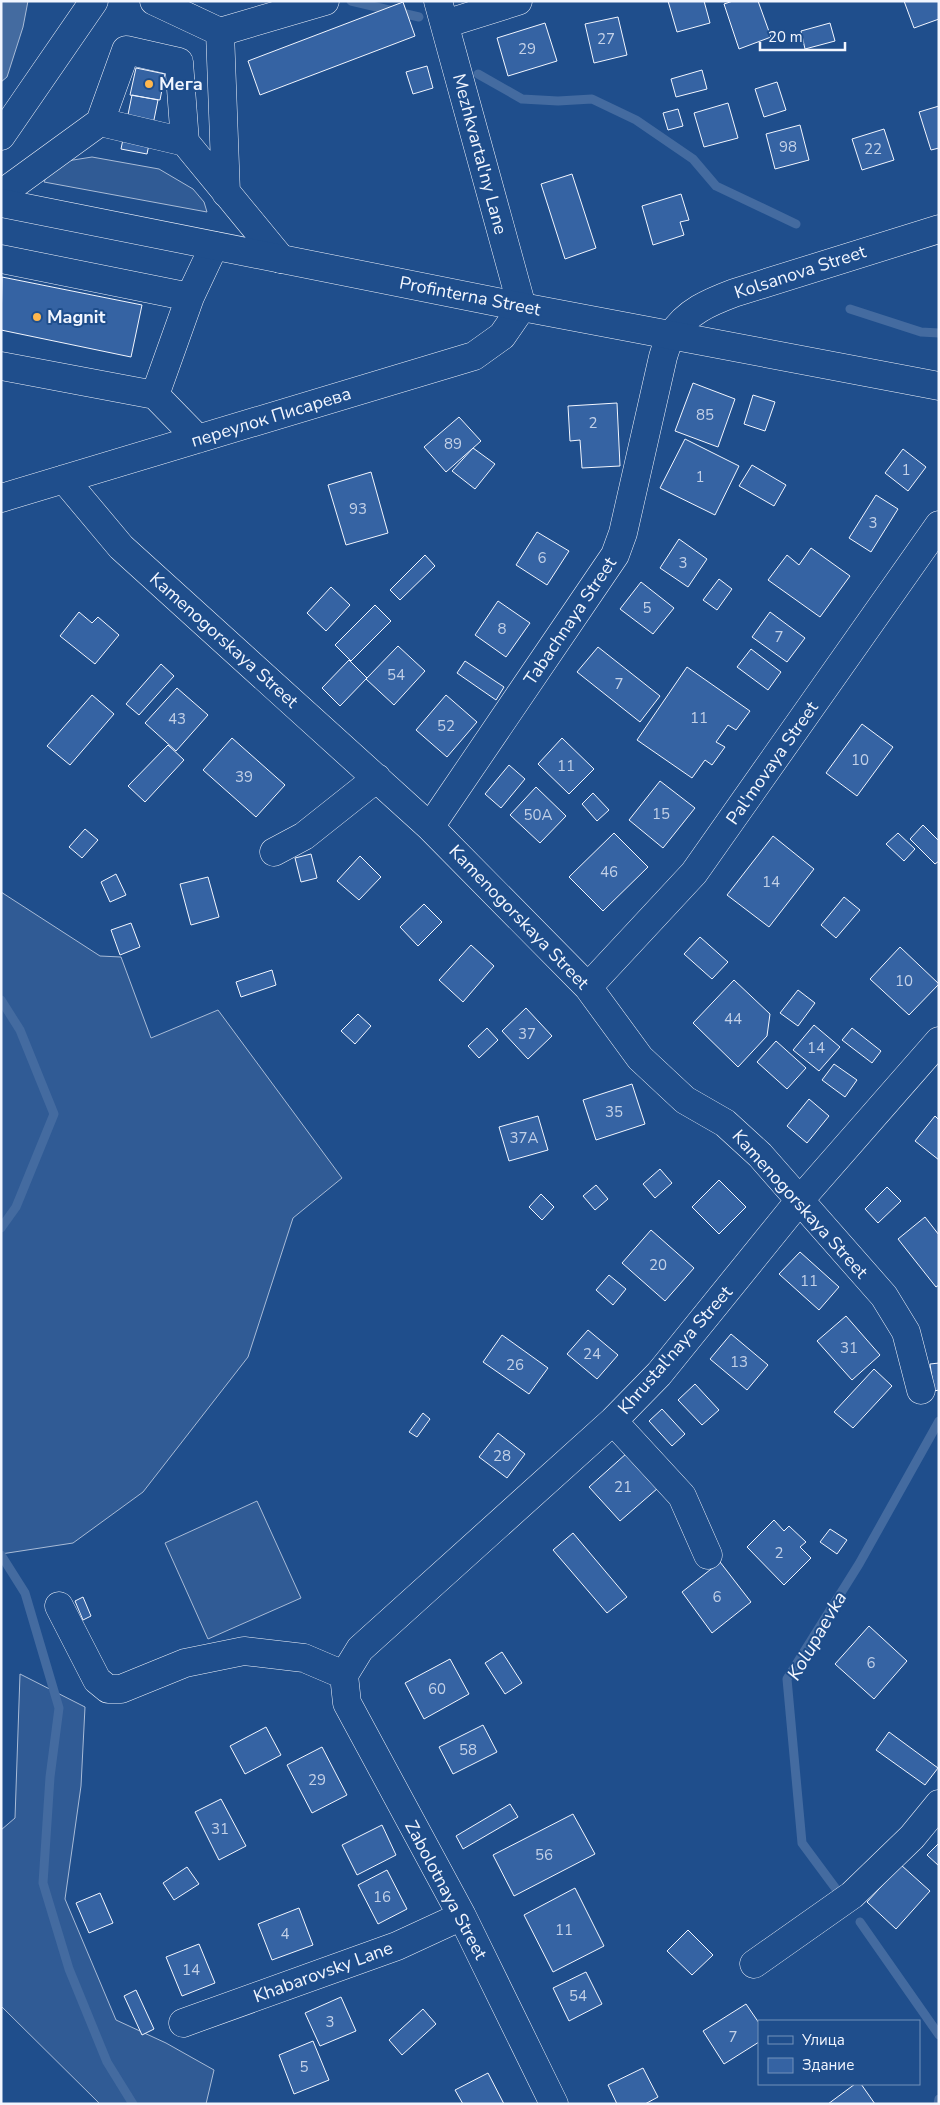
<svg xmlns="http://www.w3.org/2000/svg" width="940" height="2105" font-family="'Nunito Sans',sans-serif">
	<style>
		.built { fill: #305b95; stroke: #a8bbd7 }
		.water { fill: #446ba0; stroke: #a8bbd7 }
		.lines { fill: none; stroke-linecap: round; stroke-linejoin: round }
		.stream { stroke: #446ba0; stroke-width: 9 }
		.building { fill: #3563a3; stroke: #f2f6ff }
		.minor-casing { stroke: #f2f6ff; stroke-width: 29 }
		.major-casing { stroke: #f2f6ff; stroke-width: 29 }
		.minor { stroke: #1f4e8c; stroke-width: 28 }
		.major { stroke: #1f4e8c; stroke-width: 28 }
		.poi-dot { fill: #ffb74d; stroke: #1f4e8c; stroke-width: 2 }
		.labels { text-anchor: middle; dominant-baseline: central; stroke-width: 4; stroke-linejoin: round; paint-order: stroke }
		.number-label { font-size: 15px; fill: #c3d1e8 }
		.poi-label { font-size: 18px; font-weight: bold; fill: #f2f6ff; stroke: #1f4e8c; text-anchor: start }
		.street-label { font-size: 18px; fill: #f2f6ff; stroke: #1f4e8c }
		.water-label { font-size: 19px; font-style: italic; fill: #f2f6ff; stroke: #1f4e8c }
	</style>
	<rect width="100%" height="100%" fill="#1f4e8c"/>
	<path class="built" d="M92,157L159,169L193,189L204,202L207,212L44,182L48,173L67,161Z
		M1,892L100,956L121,957L151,1038L218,1010L342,1178L293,1218L248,1357L143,1492L73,1543L1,1554Z
		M257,1501L301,1598L208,1639L165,1543Z
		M20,1674L85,1707L81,1786L65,1899L116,2020L166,2043L214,2070L206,2104H100L1,2006V1830L15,1818Z"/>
	<path class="water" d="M1,1H28L23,27L7,77L1,82Z"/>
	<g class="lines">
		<path class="stream" d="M351,1L419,17
			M478,74L522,99L558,101L592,99L636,120L693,159L716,186L796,224
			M850,309L921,332L939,333
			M1,1000L20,1030L54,1114L16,1207L1,1228
			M1,1555L25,1593L59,1708L50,1777L43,1883L69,1969L107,2062L133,2104
			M839,1893L802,1843L787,1679L859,1564L939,1421
			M860,1922L939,2035
			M938,2104L939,2099"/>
	</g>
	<path class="building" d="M668,1H704L710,23L677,32Z
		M733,1H758L771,37L739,49L724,4Z
		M904,1H939V19L914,28Z
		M403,2L415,36L260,95L248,61Z
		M618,17L627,55L594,63L585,24Z
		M545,23L557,61L508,76L497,38Z
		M830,23L835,41L805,49L801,31Z
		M427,66L433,88L413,94L406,72Z
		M136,68L165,74L160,100L130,95Z
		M702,70L707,89L676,97L671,79Z
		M777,82L786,110L764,117L755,89Z
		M132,95L158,100L147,154L121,149Z
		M728,103L738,138L704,147L694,113Z
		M939,106V148L931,150L919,112Z
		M678,109L683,126L668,130L663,113Z
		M800,125L809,160L775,169L766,134Z
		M884,129L894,160L862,170L852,139Z
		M572,174L596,248L565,259L541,184Z
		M681,194L689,220L680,222L684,235L653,245L642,206Z
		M2,277L142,305L131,357L1,330Z
		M693,383L735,399L718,447L675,431Z
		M753,395L775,402L765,431L744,424Z
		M617,403L620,466L582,468L580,440L570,441L568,406Z
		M459,417L481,441L446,472L424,447Z
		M685,439L739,466L715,515L660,488Z
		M473,448L495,464L475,489L452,471Z
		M903,449L926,467L908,491L885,473Z
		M752,465L786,485L774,506L739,486Z
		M371,472L388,533L346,545L328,485Z
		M876,495L898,509L871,552L849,538Z
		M537,532L569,551L547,585L516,565Z
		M679,539L707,559L688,587L660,568Z
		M811,548L850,576L820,617L768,580L787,555L799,565Z
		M425,555L435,566L400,600L390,590Z
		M719,579L732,589L717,610L703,600Z
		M641,582L674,608L653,634L620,609Z
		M331,587L350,605L326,631L307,613Z
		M498,601L530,623L506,657L475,635Z
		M375,605L391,621L351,661L335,645Z
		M79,612L92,623L98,617L119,635L95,664L60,636Z
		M770,612L805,638L787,662L752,637Z
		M398,646L425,671L394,705L366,679Z
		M598,647L660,696L640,722L577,672Z
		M751,649L781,672L768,690L737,667Z
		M349,660L367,678L340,706L322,688Z
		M465,661L504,687L496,700L457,673Z
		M161,664L174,676L139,715L126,704Z
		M687,667L750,711L736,730L728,725L716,742L725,747L712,765L705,760L692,778L637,740Z
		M177,688L208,715L176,751L145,723Z
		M92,695L114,714L70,765L47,746Z
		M446,695L477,722L447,757L416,730Z
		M862,724L893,747L857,796L826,773Z
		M232,738L285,785L256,817L203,770Z
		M562,738L594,769L569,794L538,764Z
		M168,745L184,760L145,802L128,786Z
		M509,765L525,779L501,808L485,794Z
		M660,781L695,808L663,848L629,820Z
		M536,787L566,816L540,843L510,815Z
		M593,793L609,810L597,821L582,804Z
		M923,825L939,841V861L935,864L910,839Z
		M85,829L98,840L82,858L69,847Z
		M614,833L648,867L603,911L569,877Z
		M898,833L915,849L904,861L886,844Z
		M773,836L814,869L769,927L727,895Z
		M311,854L317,878L301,882L295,858Z
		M360,856L381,877L359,900L337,881Z
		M116,874L126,895L110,902L101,882Z
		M208,877L219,917L191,925L180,884Z
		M844,897L860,910L836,938L821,925Z
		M424,904L442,922L418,946L400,927Z
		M131,923L140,947L120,955L111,930Z
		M700,937L728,962L712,979L684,954Z
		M471,945L494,966L463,1002L439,980Z
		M900,947L939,984L909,1015L870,979Z
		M272,970L276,985L241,997L236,982Z
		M734,980L770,1014L767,1036L738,1067L693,1023Z
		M798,990L815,1003L798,1026L780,1013Z
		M526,1008L552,1036L528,1059L502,1031Z
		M358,1014L371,1026L355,1044L341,1031Z
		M814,1025L840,1047L819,1071L793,1050Z
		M487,1028L498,1040L479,1058L468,1046Z
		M852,1028L881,1051L872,1063L842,1040Z
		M776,1041L806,1068L787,1089L757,1062Z
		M834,1064L857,1080L845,1097L822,1080Z
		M632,1084L645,1124L596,1140L583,1100Z
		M809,1099L829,1116L807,1143L787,1126Z
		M538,1116L548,1150L509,1161L499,1127Z
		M935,1116L939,1120V1160L915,1141Z
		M660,1169L672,1183L655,1198L643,1184Z
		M719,1180L746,1207L719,1234L692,1207Z
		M596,1185L608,1199L595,1210L583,1196Z
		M887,1187L901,1201L878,1223L865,1209Z
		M541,1194L554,1207L542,1220L529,1207Z
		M925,1217L939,1235V1285L936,1287L898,1239Z
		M651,1230L694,1268L665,1301L622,1263Z
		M800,1252L839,1287L819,1310L779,1274Z
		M609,1275L626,1289L613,1305L596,1290Z
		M846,1316L880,1355L852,1380L817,1341Z
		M588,1330L618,1355L597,1379L567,1354Z
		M731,1334L768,1365L747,1390L710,1359Z
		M502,1335L548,1368L529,1394L483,1362Z
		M939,1363V1390L934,1391L930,1364Z
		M874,1369L892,1386L853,1428L834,1412Z
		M695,1384L719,1410L702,1425L678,1400Z
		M662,1409L685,1434L672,1446L649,1421Z
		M423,1413L430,1419L417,1437L409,1432Z
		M498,1433L525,1454L507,1478L479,1457Z
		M627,1453L658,1488L620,1521L589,1487Z
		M774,1520L784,1531L789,1526L806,1542L800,1547L811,1558L784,1585L747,1547Z
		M830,1529L847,1540L837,1554L820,1542Z
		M573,1533L627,1597L607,1613L553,1550Z
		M720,1562L751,1602L712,1633L682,1592Z
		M83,1597L91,1616L83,1620L75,1601Z
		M869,1626L907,1661L874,1699L835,1664Z
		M502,1652L522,1683L505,1694L485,1663Z
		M450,1659L469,1694L424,1719L405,1683Z
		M483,1725L497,1752L453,1774L439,1747Z
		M266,1727L281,1755L245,1774L230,1746Z
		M889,1732L938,1768L925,1785L876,1750Z
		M322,1747L347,1795L312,1813L287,1765Z
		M221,1799L246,1846L219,1860L195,1812Z
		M510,1804L518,1817L463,1849L456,1836Z
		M573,1814L595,1854L514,1896L493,1855Z
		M382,1825L396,1855L357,1875L342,1845Z
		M939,1843V1866L927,1855Z
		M901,1865L930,1891L896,1929L867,1902Z
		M187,1867L199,1884L174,1900L163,1883Z
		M387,1870L407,1909L378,1924L358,1885Z
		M575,1888L604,1946L553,1972L524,1915Z
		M100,1893L113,1923L89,1933L76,1903Z
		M299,1908L313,1945L272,1960L258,1924Z
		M688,1930L713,1955L692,1975L667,1951Z
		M199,1944L215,1983L182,1996L166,1957Z
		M586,1972L602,2004L569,2021L553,1988Z
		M136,1990L154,2029L142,2035L124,1996Z
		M341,1997L356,2031L320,2046L305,2013Z
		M746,2004L759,2023V2042L724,2064L703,2031Z
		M423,2009L436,2024L402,2055L389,2040Z
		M313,2041L329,2080L294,2094L279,2055Z
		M643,2068L658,2097L645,2104H617L608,2085Z
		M488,2073L504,2104H463L455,2090Z
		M855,2084H861L875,2104H828Z"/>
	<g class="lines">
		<g class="minor-casing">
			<path id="minor" d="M154,1L220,32L325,1
				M445,24L518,1
				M220,32L226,193
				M100,122L126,50L179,62L185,142
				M1,136L94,1
				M1,194L100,122L185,142L281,259
				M1,259L190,297
				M1,366L155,395
				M198,439L155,395L190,297L214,246
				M64,479L121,547L430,827L588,987L640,1058L685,1100L725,1123L760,1155L884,1296L906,1332L921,1390
				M1,498L474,356L502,336L522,307L438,1
				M430,827L615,555L623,533L663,357C665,350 668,341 672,335C686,312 710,302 734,293L939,229
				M274,852L304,836L377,778
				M588,987L694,873L939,525
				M613,1421L682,1496L708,1555
				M59,1606L97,1680L108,1689H121L185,1663L244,1651L304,1658L344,1675
				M344,1675L360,1649L613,1421L659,1374L799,1201L939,1041
				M344,1675L347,1703L462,1916L554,2104
				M754,1964L852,1895L912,1837L939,1804
				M183,2023L397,1946L462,1916"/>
		</g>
		<g class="major-casing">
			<path id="major" d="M1,203L522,307L939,386"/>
		</g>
		<use href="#minor" class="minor"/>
		<use href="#major" class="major"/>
	</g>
	<g class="poi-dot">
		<circle cx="149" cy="84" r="5"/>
		<circle cx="37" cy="317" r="5"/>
	</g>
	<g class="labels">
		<g class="number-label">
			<text x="606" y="39">27</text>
			<text x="527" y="49">29</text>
			<text x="788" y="147">98</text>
			<text x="873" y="149">22</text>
			<text x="705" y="415">85</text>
			<text x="593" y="423">2</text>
			<text x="453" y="444">89</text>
			<text x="906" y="470">1</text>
			<text x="700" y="477">1</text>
			<text x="358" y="509">93</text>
			<text x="873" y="523">3</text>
			<text x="542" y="558">6</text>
			<text x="683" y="563">3</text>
			<text x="647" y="608">5</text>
			<text x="502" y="629">8</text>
			<text x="779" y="637">7</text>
			<text x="396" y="675">54</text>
			<text x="619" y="684">7</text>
			<text x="699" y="718">11</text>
			<text x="177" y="719">43</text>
			<text x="446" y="726">52</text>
			<text x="860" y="760">10</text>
			<text x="566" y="766">11</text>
			<text x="244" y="777">39</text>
			<text x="661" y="814">15</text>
			<text x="538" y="815">50А</text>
			<text x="609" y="872">46</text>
			<text x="771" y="882">14</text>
			<text x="904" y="981">10</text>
			<text x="733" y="1019">44</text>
			<text x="527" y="1034">37</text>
			<text x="816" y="1048">14</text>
			<text x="614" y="1112">35</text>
			<text x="524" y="1138">37А</text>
			<text x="658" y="1265">20</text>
			<text x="809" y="1281">11</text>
			<text x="849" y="1348">31</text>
			<text x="592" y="1354">24</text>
			<text x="739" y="1362">13</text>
			<text x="515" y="1365">26</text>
			<text x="502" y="1456">28</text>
			<text x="623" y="1487">21</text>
			<text x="779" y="1553">2</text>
			<text x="717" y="1597">6</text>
			<text x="871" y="1663">6</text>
			<text x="437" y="1689">60</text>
			<text x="468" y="1750">58</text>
			<text x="317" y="1780">29</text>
			<text x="220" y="1829">31</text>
			<text x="544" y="1855">56</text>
			<text x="382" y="1897">16</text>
			<text x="564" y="1930">11</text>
			<text x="285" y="1934">4</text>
			<text x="191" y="1970">14</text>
			<text x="578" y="1996">54</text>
			<text x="330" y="2022">3</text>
			<text x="733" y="2037">7</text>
			<text x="304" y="2067">5</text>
		</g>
		<g class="poi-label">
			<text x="159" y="84">Мега</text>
			<text x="47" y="317">Magnit</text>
		</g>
		<g class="street-label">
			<text transform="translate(480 154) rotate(75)">Mezhkvartal'ny Lane</text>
			<text transform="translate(800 272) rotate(-18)">Kolsanova Street</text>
			<text transform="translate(470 296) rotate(11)">Profinterna Street</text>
			<text transform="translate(271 417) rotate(-17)">переулок Писарева</text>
			<text transform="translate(570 621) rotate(-56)">Tabachnaya Street</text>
			<text transform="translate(224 640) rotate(42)">Kamenogorskaya Street</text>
			<text transform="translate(772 763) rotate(-55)">Pal'movaya Street</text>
			<text transform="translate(519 917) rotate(46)">Kamenogorskaya Street</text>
			<text transform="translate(800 1204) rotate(48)">Kamenogorskaya Street</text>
			<text transform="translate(675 1350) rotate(-49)">Khrustal'naya Street</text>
			<text transform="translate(446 1890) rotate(62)">Zabolotnaya Street</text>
			<text transform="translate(323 1972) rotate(-20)">Khabarovsky Lane</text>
		</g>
		<g class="water-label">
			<text transform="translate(817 1636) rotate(-60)">Kolupaevka</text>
		</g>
	</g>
	<rect width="940" height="2105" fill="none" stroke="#f2f6ff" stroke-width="5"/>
	<rect x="758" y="2020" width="162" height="65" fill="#1f4e8c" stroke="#7391ba"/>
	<rect x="768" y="2036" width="25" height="8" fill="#1f4e8c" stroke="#7391ba"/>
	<text x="802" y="2045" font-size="15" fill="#f2f6ff">Улица</text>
	<rect x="768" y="2058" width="25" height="15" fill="#3563a3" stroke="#7391ba"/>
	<text x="802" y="2070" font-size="15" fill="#f2f6ff">Здание</text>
	<path d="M760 42v8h85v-8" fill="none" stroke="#f2f6ff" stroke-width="2.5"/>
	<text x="768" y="42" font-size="15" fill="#f2f6ff" stroke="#1f4e8c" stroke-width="4" paint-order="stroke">20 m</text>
</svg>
